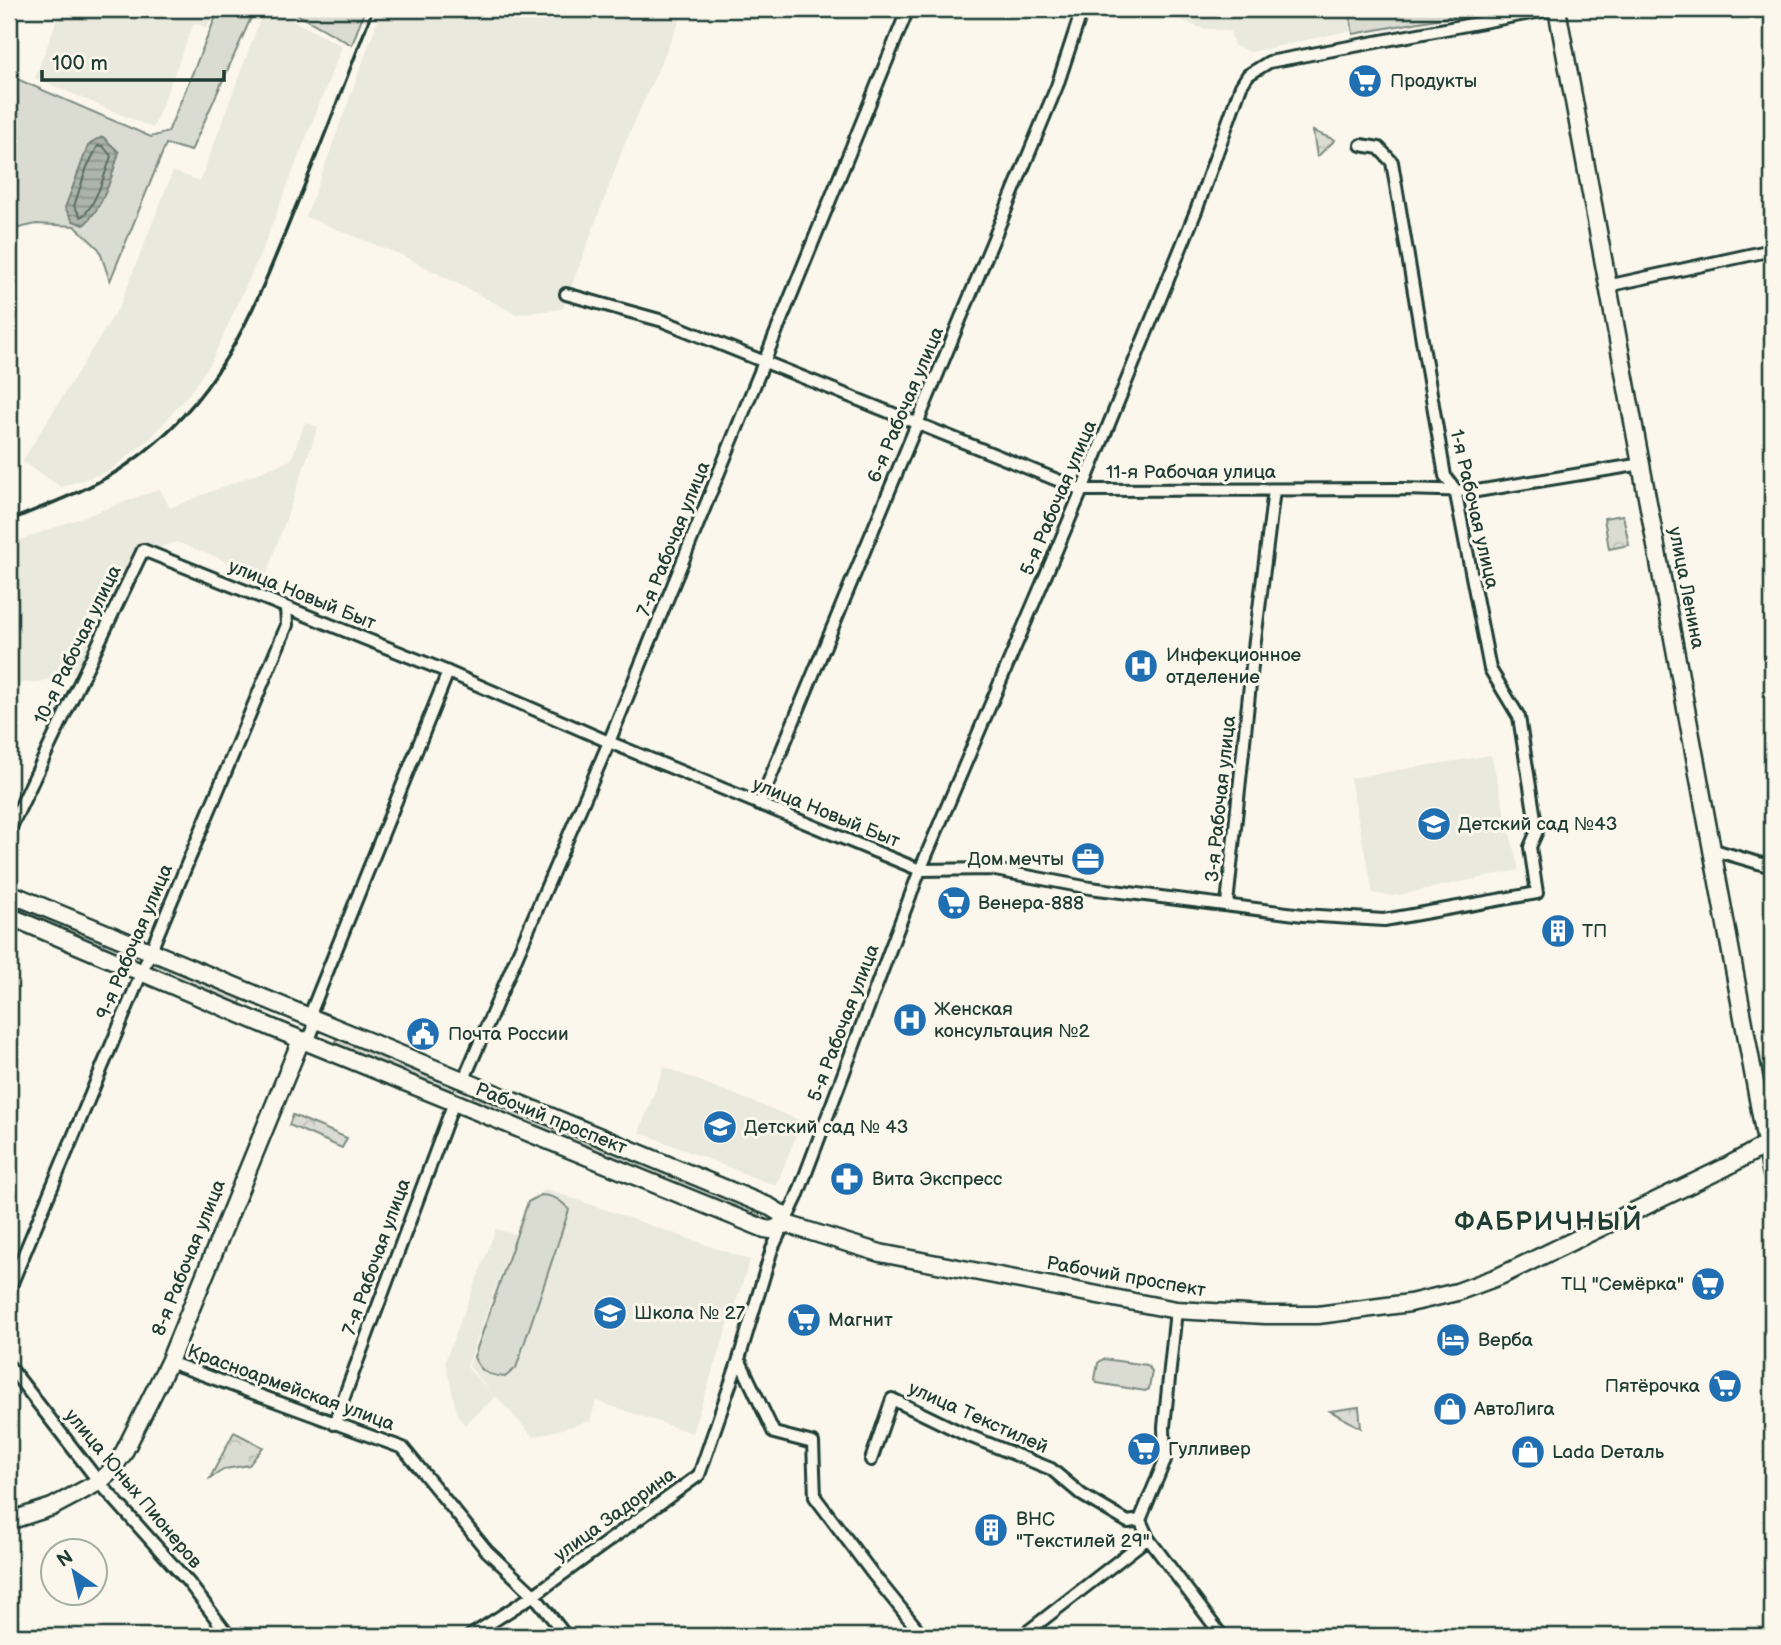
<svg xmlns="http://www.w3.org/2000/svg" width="1781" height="1645" font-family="'Balsamiq Sans',sans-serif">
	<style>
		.built { fill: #eae9de; fill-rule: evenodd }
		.grass { fill: #dbdcd1; stroke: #7d8c82; stroke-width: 2 }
		.park { fill: url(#park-crowns); stroke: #7d8c82; stroke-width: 2 }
		.water { fill: url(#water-rules); stroke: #74847b; stroke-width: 2 }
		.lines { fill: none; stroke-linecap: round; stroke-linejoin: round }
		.shore { stroke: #586d63; stroke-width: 2 }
		.street-casing { stroke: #1f3d34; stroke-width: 16 }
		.secondary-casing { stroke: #1f3d34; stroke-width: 21 }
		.street { stroke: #fbf7ec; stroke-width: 10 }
		.secondary { stroke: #fbf7ec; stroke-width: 16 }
		.rail { stroke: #1f3d34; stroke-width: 3.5 }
		.labels { text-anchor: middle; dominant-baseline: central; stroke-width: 6; stroke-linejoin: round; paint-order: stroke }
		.poi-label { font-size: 19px; fill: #1f3d34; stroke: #fbf7ec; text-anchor: start }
		.street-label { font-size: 19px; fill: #1f3d34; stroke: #fbf7ec }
		.district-label { font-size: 26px; font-weight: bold; letter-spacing: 2px; fill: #1f3d34; stroke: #fbf7ec }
	</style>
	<defs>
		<pattern id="park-crowns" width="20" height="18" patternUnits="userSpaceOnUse" patternTransform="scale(1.75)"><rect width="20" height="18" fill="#dbdcd1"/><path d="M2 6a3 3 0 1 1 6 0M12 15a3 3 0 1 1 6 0" fill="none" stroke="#bcbeb4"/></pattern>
		<pattern id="water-rules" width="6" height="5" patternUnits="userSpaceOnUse" patternTransform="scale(1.75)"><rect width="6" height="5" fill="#adb4aa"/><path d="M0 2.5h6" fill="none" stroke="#8c948b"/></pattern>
	</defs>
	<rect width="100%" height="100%" fill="#fbf7ec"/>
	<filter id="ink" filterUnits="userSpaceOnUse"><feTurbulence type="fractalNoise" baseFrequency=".0143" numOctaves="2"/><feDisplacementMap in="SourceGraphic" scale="14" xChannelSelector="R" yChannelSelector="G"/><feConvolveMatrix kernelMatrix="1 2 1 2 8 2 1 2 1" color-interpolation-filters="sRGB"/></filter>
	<g filter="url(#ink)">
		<path class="built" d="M61,9H215L207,28L194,23L153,128L35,78Z
			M264,9H271L342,46L261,253L212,360L193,389L150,439L109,471L61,487L22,461L120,305L173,171L200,181Z
			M382,9H685L626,141L563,309L516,314L406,257L306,217Z
			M1157,9H1480L1339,33L1251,52L1234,46L1230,31L1200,28Z
			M305,422L318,427L266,576L176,542L130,557L104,618L74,673L38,682L9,683V544L160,489L170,508L291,460Z
			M1491,755L1519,870L1393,896L1373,893L1350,778Z
			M664,1067L802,1121L776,1186L639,1132Z
			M546,1189L750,1260L692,1433L596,1401L590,1421L533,1437L496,1396L465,1425L458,1417L445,1361L496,1229L515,1234L527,1201ZM511,1243L469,1366L493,1395L467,1367Z"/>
		<path class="grass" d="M219,9H255L191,151L166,144L110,281L99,249L75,226L36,224L11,230C21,179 20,129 15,78L151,137L168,132Z
			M288,9H365L352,45Z
			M1349,9H1492L1353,34Z
			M9,902L130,952L126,960L9,911Z
			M152,961L242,998L239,1006L149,969Z
			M337,1038L456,1086L453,1093L334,1045Z
			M475,1093L761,1212L757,1220L471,1101Z
			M541,1195C555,1196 561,1200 569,1210L516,1368L505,1377C488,1375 481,1373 474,1357L528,1202Z
			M1103,1359L1147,1365L1152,1371L1149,1389L1145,1391L1097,1383L1095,1379L1098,1363Z"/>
		<path class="park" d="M1313,131L1335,140L1317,157Z
			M1623,515L1629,545L1609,549L1604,518Z
			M293,1115L347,1138L342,1148L289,1125Z
			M1359,1407L1361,1428L1330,1411Z
			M234,1432L263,1447L249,1465L225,1469L210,1478Z"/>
		<path class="water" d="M103,137L119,152C112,177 103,207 84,225L73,221L65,208L88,146L95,140Z"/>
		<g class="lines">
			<path class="shore" d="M98,146H103L111,156C106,172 94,210 81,217L74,206L87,167Z"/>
			<g class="street-casing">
				<path id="street" d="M1607,286L1772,250
					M566,294L663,321L1082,490L1402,489L1477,491L1642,464
					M759,805L1057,86L1080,16
					M9,831L143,550L448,672L609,742L920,870L990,869L1090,888L1303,915L1384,920L1537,893L1530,847L1537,831L1519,717L1490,669L1455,489L1445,476L1392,162L1379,148L1361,145
					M1714,850L1772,867
					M1227,904L1253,656L1274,490
					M301,1040L311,1035L314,1027L309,1017L448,672
					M464,1079L609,742L908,9
					M9,1290L287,625L286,607
					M739,1359L774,1433L813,1443L815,1497L872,1573L923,1636
					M169,1362L403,1448L487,1551L534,1595L566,1636
					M9,1366L99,1482L189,1583L229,1636
					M334,1424L454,1102
					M871,1460L892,1399L962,1433L1051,1469L1082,1495L1128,1522L1140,1520
					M1148,1538L1222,1636
					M470,1636L534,1595L699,1475L739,1359L772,1249L797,1197L920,870L1082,490L1196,211L1241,86L1248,75L1269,62L1552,9
					M1022,1636L1148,1538L1140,1520L1165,1460L1164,1427L1176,1310"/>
			</g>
			<g class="secondary-casing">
				<path id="secondary" d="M1557,9L1772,1175
					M9,893L770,1207L780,1213L786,1224
					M9,916L275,1029L765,1229L771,1230L786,1224L880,1253L1176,1310L1265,1315H1318L1410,1303L1457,1292L1500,1276L1726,1167L1767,1144
					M9,1521L52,1507L99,1482L109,1473L123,1454L169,1362L301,1040"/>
			</g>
			<use href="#street" class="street"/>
			<use href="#secondary" class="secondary"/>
			<path class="rail" d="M9,521C48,504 93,489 128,464C222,399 255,307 296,206C323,141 348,75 373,9"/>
		</g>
	</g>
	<defs>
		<g id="supermarket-disc" transform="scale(1.75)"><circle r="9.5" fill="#1f6fb2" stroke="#fbf7ec"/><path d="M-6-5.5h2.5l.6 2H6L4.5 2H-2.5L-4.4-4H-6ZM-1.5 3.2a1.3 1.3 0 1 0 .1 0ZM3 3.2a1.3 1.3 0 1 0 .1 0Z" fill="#fff"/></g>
		<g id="hospital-disc" transform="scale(1.75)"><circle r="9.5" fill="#1f6fb2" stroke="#fbf7ec"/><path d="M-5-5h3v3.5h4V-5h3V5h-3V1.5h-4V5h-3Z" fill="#fff"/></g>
		<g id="school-disc" transform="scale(1.75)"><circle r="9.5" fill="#1f6fb2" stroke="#fbf7ec"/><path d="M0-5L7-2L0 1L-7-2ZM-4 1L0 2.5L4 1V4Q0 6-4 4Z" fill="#fff"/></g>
		<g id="office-disc" transform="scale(1.75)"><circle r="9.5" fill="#1f6fb2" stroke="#fbf7ec"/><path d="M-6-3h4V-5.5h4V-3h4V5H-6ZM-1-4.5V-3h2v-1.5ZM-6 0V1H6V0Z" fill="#fff"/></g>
		<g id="building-disc" transform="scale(1.75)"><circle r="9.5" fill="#1f6fb2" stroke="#fbf7ec"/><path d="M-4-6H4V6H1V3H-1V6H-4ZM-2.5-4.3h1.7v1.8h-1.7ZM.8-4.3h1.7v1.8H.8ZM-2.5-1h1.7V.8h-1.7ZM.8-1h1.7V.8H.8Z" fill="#fff"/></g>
		<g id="civic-disc" transform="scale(1.75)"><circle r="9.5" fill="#1f6fb2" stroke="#fbf7ec"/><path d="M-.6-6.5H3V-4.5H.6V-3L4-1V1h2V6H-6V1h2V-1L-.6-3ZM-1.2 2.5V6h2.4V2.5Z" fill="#fff"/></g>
		<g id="pharmacy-disc" transform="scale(1.75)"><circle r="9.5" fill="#1f6fb2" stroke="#fbf7ec"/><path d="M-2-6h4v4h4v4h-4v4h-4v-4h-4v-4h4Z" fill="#fff"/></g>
		<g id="hotel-disc" transform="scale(1.75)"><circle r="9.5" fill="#1f6fb2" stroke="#fbf7ec"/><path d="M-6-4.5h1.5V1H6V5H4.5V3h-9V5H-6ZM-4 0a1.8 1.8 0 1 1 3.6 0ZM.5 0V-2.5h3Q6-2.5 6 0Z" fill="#fff"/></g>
		<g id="shop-disc" transform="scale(1.75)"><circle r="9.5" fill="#1f6fb2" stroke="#fbf7ec"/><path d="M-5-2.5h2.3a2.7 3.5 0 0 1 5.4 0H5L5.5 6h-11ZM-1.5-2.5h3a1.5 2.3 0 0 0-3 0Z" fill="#fff"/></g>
	</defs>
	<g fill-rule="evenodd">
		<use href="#supermarket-disc" x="1365" y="81"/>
		<use href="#hospital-disc" x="1141" y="666"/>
		<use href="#school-disc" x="1434" y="824"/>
		<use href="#office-disc" x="1088" y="859"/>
		<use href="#supermarket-disc" x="954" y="903"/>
		<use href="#building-disc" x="1558" y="931"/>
		<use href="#hospital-disc" x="910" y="1020"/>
		<use href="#civic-disc" x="423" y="1034"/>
		<use href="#school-disc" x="720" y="1127"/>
		<use href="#pharmacy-disc" x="847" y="1179"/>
		<use href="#supermarket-disc" x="1708" y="1284"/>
		<use href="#school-disc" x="610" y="1313"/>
		<use href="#supermarket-disc" x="804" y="1320"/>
		<use href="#hotel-disc" x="1453" y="1340"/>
		<use href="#supermarket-disc" x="1725" y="1386"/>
		<use href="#shop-disc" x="1450" y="1409"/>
		<use href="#supermarket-disc" x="1144" y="1449"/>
		<use href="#shop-disc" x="1528" y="1452"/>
		<use href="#building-disc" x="991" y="1530"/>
	</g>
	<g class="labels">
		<g class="poi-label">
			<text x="1390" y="81">Продукты</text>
			<text x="1166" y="655">Инфекционное<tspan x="1166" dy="22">отделение</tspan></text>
			<text x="1458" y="824">Детский сад №43</text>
			<text x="1064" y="859" text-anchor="end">Дом мечты</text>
			<text x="978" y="903">Венера-888</text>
			<text x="1582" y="931">ТП</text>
			<text x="934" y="1009">Женская<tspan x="934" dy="22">консультация №2</tspan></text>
			<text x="448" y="1034">Почта России</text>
			<text x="744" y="1127">Детский сад № 43</text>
			<text x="872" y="1179">Вита Экспресс</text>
			<text x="1684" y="1284" text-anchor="end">ТЦ "Семёрка"</text>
			<text x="634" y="1313">Школа № 27</text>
			<text x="828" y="1320">Магнит</text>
			<text x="1478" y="1340">Верба</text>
			<text x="1700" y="1386" text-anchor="end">Пятёрочка</text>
			<text x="1474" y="1409">АвтоЛига</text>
			<text x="1168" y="1449">Гулливер</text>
			<text x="1552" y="1452">Lada Dеталь</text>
			<text x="1016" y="1519">ВНС<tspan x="1016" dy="22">"Текстилей 29"</tspan></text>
		</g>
		<g class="street-label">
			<text transform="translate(906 405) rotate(-67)">6-я Рабочая улица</text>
			<text x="1191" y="472">11-я Рабочая улица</text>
			<text transform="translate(1059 498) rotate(-67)">5-я Рабочая улица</text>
			<text transform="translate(1474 509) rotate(77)">1-я Рабочая улица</text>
			<text transform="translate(674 539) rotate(-68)">7-я Рабочая улица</text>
			<text transform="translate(1686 588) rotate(79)">улица Ленина</text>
			<text transform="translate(302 595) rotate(22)">улица Новый Быт</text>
			<text transform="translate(78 645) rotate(-64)">10-я Рабочая улица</text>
			<text transform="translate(1221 799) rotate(-84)">3-я Рабочая улица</text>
			<text transform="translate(826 813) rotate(22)">улица Новый Быт</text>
			<text transform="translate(135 942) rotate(-67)">9-я Рабочая улица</text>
			<text transform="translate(844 1023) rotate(-69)">5-я Рабочая улица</text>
			<text transform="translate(551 1119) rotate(22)">Рабочий проспект</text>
			<text transform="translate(377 1257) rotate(-70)">7-я Рабочая улица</text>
			<text transform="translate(189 1258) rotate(-68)">8-я Рабочая улица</text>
			<text transform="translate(1126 1277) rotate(10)">Рабочий проспект</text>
			<text transform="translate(291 1388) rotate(20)">Красноармейская улица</text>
			<text transform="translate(978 1418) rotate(24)">улица Текстилей</text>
			<text transform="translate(133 1489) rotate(50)">улица Юных Пионеров</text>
			<text transform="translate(615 1515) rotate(-36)">улица Задорина</text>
		</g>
		<g class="district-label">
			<text x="1549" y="1222">ФАБРИЧНЫЙ</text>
		</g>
	</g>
	<rect width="1781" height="1645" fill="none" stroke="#fbf7ec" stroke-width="35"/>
	<rect x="18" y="18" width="1746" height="1610" fill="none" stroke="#1f3d34" stroke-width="2.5" filter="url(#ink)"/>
	<g transform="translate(74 1572) rotate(326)"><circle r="33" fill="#fbf7ec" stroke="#a3ada2" stroke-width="2"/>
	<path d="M0-5L12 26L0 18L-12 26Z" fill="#1f6fb2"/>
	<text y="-10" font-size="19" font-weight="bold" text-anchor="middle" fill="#1f3d34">N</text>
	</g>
	<path d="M42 70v10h182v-10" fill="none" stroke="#1f3d34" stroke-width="3.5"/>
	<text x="52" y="70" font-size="21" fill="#1f3d34" stroke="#fbf7ec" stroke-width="5" paint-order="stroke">100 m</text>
</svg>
